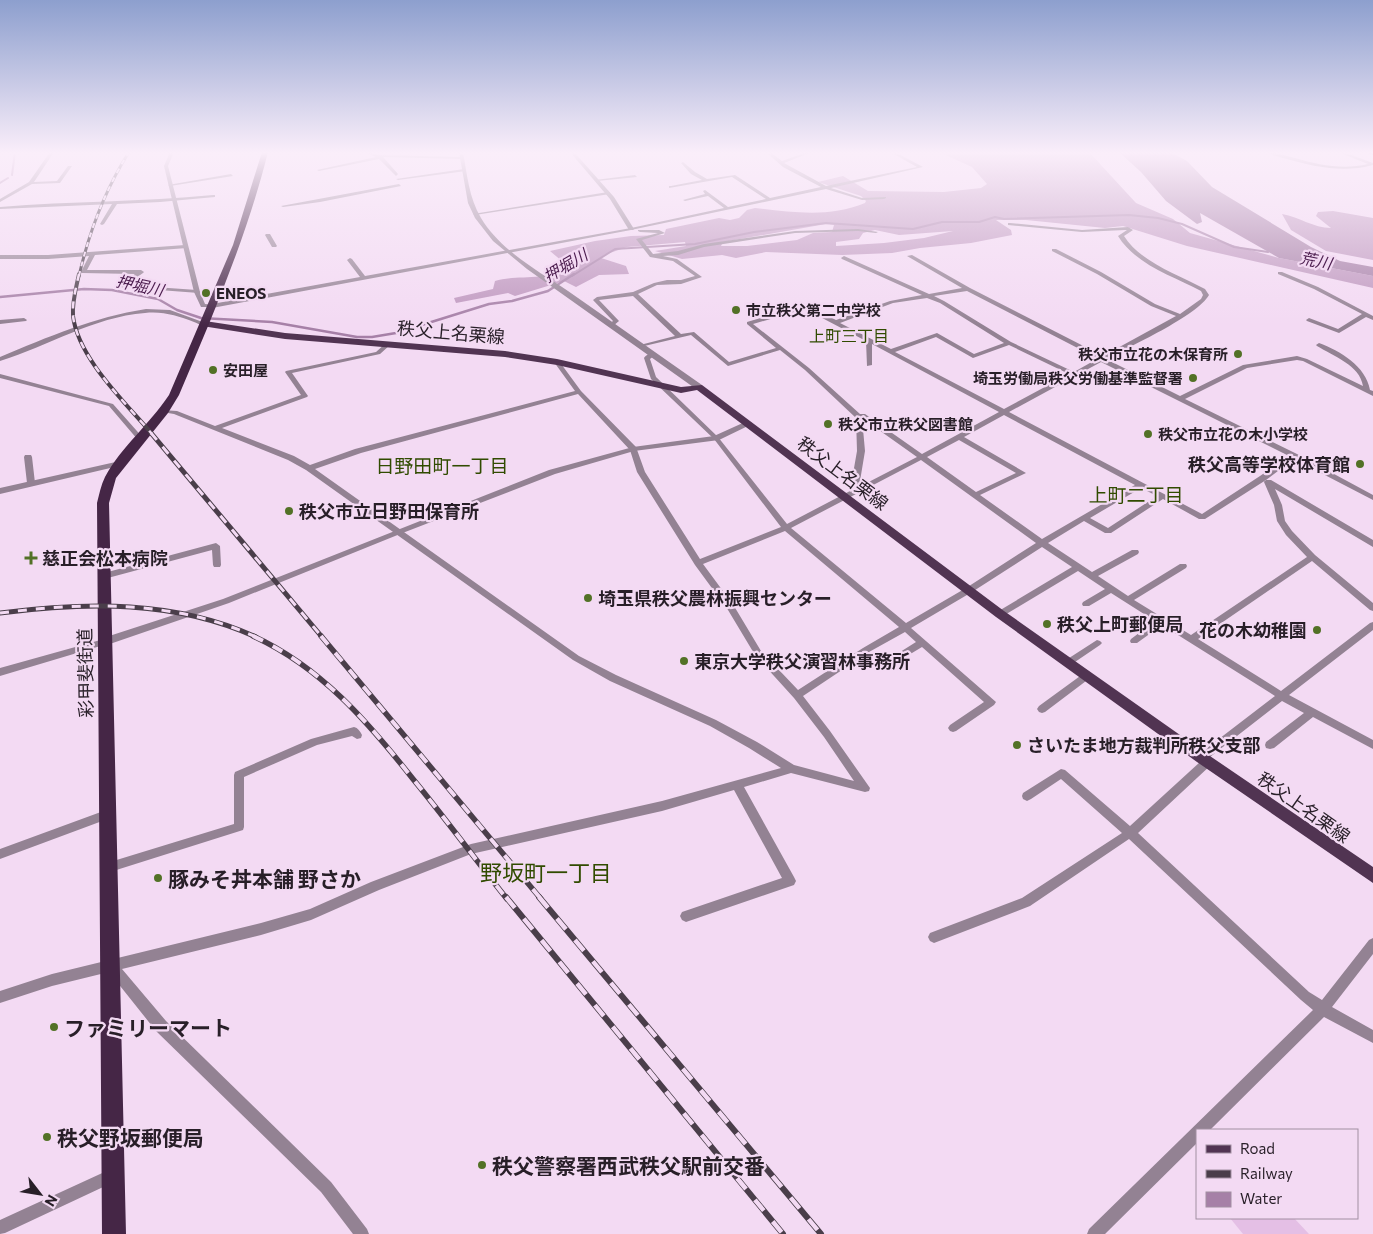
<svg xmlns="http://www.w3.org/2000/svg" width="1373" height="1234" font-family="Commissioner,'Noto Sans JP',sans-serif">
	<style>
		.green { fill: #e4bfe5 }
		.forest { fill: #bf98bf; fill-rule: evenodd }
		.water { fill: #a680a7 }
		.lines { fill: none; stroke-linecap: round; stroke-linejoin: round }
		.stream-far1 { stroke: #a680a7; stroke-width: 2 }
		.stream { stroke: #a680a7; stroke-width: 2.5 }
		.minor { fill: #938293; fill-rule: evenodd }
		.tertiary { fill: #938293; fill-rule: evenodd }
		.primary { fill: #513452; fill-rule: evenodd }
		.trunk { fill: #452646; fill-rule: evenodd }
		.rail-far4-casing { stroke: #4a3e4a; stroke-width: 3 }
		.rail-far3-casing { stroke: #4a3e4a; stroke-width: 4 }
		.rail-far2-casing { stroke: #4a3e4a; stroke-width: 5 }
		.rail-far1-casing { stroke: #4a3e4a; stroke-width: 5.5 }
		.rail-casing { stroke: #4a3e4a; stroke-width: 6 }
		.rail-far4 { stroke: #f3daf3; stroke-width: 2; stroke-dasharray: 5; stroke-linecap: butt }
		.rail-far3 { stroke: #f3daf3; stroke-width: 2.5; stroke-dasharray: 7; stroke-linecap: butt }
		.rail-far2 { stroke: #f3daf3; stroke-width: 3; stroke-dasharray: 9; stroke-linecap: butt }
		.rail-far1 { stroke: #f3daf3; stroke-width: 4; stroke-dasharray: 11; stroke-linecap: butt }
		.rail { stroke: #f3daf3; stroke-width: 4.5; stroke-dasharray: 14; stroke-linecap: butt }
		.poi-dot { fill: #527126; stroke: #f3daf3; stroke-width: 2 }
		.labels { text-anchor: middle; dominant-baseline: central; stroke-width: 4.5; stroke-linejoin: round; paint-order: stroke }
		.far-poi-label { font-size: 15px; font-weight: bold; fill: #281f28; stroke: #f3daf3; text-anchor: start }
		.far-water-label { font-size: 16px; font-style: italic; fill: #4b1c4e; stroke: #f3daf3 }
		.far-neighbourhood-label { font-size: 16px; fill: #314b00; stroke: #f3daf3 }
		.street-label { font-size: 18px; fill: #281f28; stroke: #f3daf3 }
		.poi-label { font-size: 18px; font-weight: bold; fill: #281f28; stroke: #f3daf3; text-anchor: start }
		.neighbourhood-label { font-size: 19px; fill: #314b00; stroke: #f3daf3 }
		.near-poi-label { font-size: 21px; font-weight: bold; fill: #281f28; stroke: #f3daf3; text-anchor: start }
		.near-neighbourhood-label { font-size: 22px; fill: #314b00; stroke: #f3daf3 }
	</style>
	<rect width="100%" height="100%" fill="#f3daf3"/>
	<path class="green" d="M1230,1218H1294L1309,1234H1243Z"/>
	<path class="forest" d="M939,152H1089L1136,203L1173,219L1190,233L1279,258L1373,276V288L1187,246L1123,226L1105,228L1026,220H996L1011,230L1012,235L971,243L920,248L892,253L842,255L766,252L736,258L722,255L682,259L655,251L686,246L685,242L627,247L604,255L601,258L626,266L629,274L599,275L576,287L564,281L515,296L508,293L456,303L454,298L493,289L495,281C518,274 548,282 569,267L550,251L595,241L631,236L664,235L666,229L719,218L730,220L739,218L747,210L755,208C792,212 829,218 865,203L866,201L861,196L818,182L843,176L868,191L944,192L981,188L987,184L972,167ZM826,224L834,225L832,232L813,233L797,240L747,246H721L723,242ZM875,230L899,235L953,231L924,238L884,243L836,246V242L859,239L863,233Z
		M1333,211L1373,218V260L1326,251L1291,230L1282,214C1300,217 1313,228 1331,228L1316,216L1318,212Z"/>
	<path class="water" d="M1119,152H1170L1187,161L1212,187L1311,247L1340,261L1373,267V276L1279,258L1200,213L1202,222L1197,224L1166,201L1141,172Z"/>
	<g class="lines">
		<path class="stream-far1" d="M12,175L15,152
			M0,183L8,178
			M572,276L615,249L695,244L754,232L826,223L913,229L942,222H979L995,217L1004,219L1129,215L1158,218L1182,224L1234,247L1268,252"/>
		<path class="stream" d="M0,297L84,289L112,290L158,299L177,310L201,318L272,322L357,337H372L396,333L489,304L512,301L548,291L574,274"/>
		<path class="minor" d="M50,152H54L34,182L57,181L68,166H72L60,183L32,184L0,202V199L29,182Z
			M364,152H370L379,155L462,157L464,158L462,159L383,157L398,174L396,176L379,159L319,171L317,170L376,157Z
			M766,152H770L782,161L807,152H812L784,163L826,186L917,167L890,152H895L923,167L831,188L862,198L886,197V198L884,199L862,200L826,189L631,230L212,308L209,306L212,304L360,277L347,260L350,258L352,259L365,276L631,228L724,208L708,196L685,201L683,200L705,194L703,191L705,190L728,207L766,199L732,177L669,188V186H671L702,180L691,174L681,163L683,162L695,172L707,179L735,175L770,198L821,187L783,167Z
			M1265,152C1275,151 1285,156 1295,158C1319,165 1343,170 1368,164L1338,152H1343L1373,163V165C1343,173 1316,167 1287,159C1280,157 1272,155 1265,152Z
			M464,169L466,171L398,180L396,179Z
			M231,174L233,176L170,186L168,185Z
			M635,175L637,177L597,181L595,180Z
			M399,184L401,186L320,202L283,207L281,206Z
			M608,192H610V194L475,215L473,214Z
			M213,195H215V197L160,202L117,204L104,224L102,225L100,224L112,204L0,209V207C71,201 142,202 213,195Z
			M1010,223L1082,230L1128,227L1133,230L1124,236C1140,262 1179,275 1205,289L1209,295C1197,316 1129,347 1106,359L1180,396L1243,365L1297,356L1307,359L1363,386C1360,365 1333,356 1317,346L1316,345L1319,343C1340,351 1366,366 1370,390L1373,391V396L1303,361L1297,360L1247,368L1185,399L1297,454L1373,495V500L1294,459L1266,480L1205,519H1199L1163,499L1111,533H1105L1084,521L1048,543L1092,572L1132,550H1138L1139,552L1138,554L1098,576L1128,596L1180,564H1186L1187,566L1186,568L1134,600L1191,635L1307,557L1286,535L1277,521L1274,505L1264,482L1265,480H1271L1373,540V547L1275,489L1282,505L1285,521L1292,531L1315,555L1373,603V611L1370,610L1312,561L1198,639L1281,691L1370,623L1373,622V630L1289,695L1373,740V749L1313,717L1274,748L1270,749L1266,748L1265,745L1266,742L1304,713L1282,701L1210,757L1213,761L1212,764L1138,833L1309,992L1322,1000L1369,940L1373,938V954L1332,1007L1373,1030V1043L1324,1017L1210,1130H1197V1143L1105,1234H1087L1089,1229L1313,1010L1301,1000L1129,839L1030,906L934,943L930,941L928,937L930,933L1022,898L1122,833L1061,779L1031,799L1027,801L1023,799L1022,796L1023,793L1061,769L1065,770L1130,826L1200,762L1197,758L1198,755L1275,696L1162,625L1137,643H1131L1130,641L1131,639L1155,621L1111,593L1089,606H1083L1082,604L1083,602L1105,589L1078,571L1003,616H997L996,614L997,612L1072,567L1042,547L972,592L911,628L996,702L994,705L956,731L953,732L950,731L948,728L950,725L984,702L922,647L887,668H881L879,666L881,664L916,642L905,632L869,652L803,696L830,731L870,788L869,791L865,792L791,773L744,787L794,877L796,881L794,885L686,922L682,920L680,916L682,912L782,878L734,790L662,811L471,854L379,890L311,920L261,935L122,969L166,1021L331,1182L367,1229L369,1234H353L321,1192L156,1031L109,972L52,986L0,1003V991L52,974L261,923L310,909L371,882L471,844L662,801L781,768L749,748L710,726L610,681L573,660L306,470L288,460L174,414L162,412V410L177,411L215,426L301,395L285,372L286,371L376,352L386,343H390V345L380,354L292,373L308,396L307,397L222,428L294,456L310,465L355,449L575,391L554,362L559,361L581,391L636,447L645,472L700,559L781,527L714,439L651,379L644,358C646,355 651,352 655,353V355L650,359L656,377L718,437L787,524L850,491L857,451L856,418L805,370L780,350L728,366L691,335L640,347V345L675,336L633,296L599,300L619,321L613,326H609L608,325L613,321L593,300L597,297L633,292L654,283L667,280H681L695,276L673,261L650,257L636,239L658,233L640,232L638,231V230H659L665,233L642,240L653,254L678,251L704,244L795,231L858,229L878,232L876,233L858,231L795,233L704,247L678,255L663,256L677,259L702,277L681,284L657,285L638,294L681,334L694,332L729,362L776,348L747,324V322L806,305L836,320L890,301L922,295L842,259L841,258L844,256L929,294L962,288L907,256L912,255L970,288L1103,356L1176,316L1151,306L1097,274L1052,251V249H1056L1101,272L1155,304L1180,314L1201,299L1203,295L1201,291C1173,276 1136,265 1118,236L1127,230H1125L1082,232L1008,225V223ZM967,291L1097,358V359L1074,372L1011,342L944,301L934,296ZM927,298L940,303L1004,343L974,354L937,333L891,349L840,323L893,303ZM805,309L866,341L867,366L872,365V344L999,412L922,454L865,414H860L809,368L753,324ZM936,337L973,358L1009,345L1069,374L1004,409L895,352ZM1101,362L1289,456L1260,476L1202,514L1009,412ZM578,394L630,450L637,472L695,565L728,610L755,655L794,698L824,737L854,781L794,765L757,742L716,720L616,675L579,656L315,469L361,453ZM1004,415L1135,485L1042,539L980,495L1026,473L964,437ZM862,418L917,457L859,487L865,451ZM959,440L1016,473L976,492L927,457ZM921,460L1036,543L966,588L906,623L791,528ZM1141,488L1157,496L1108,528L1090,518ZM785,531L899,627L863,648L798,690L761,651L734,606L703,564Z
			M266,234H270L277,246L276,247H272L265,235Z
			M185,245L188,247L187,248L95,255L87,270H141L144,272L143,273L126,285L197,290L200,292L199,293L119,287V285L135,274L82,273L81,272L89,256L48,259H0V255H48Z
			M1278,272H1282L1318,287L1373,316V320L1366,317L1339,333L1307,321L1306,320L1309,318L1338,329L1362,314L1314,289L1278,274Z
			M146,309L170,310L208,324C203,327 199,324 194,322C178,316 163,311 145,313C93,317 49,346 0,361V357C48,337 94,317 146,309Z
			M24,318L27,320L26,321L0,324V320Z
			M0,374L113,404L144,439L140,441L138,440L109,406L0,378Z
			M25,455H31L32,457L35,483L31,485L27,483L24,457Z
			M216,543L220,546L221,565L220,567H214L213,565L212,550L104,579L100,576L104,573Z
			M104,639L107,640L108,642L107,644L0,676V668Z
			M1097,640L1100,641L1102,643L1100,645L1072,664H1066L1064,662L1066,660Z
			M1087,671L1090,672L1092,675L1090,678L1045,712L1042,713L1039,712L1037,709L1039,706Z
			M354,727C358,728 360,731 362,735L361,738L357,739L352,736L317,745L244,777V827L243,830L110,872L106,871L104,867L106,863L110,862L234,824V775L235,772L311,739Z
			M109,809L113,811L114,814L113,817L0,859V849Z
			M111,1169L116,1171L118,1176L116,1181L5,1233L0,1234V1220Z"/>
		<path class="tertiary" d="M170,152H174L168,166L200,292L205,304L214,305V307H201L194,292L164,166Z
			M459,152H463C467,174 469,198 481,218C501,251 537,270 568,291C613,322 657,354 702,385V389H696L527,269L493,241L475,218L468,203Z
			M570,152H574L614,197L634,229L633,230H629L610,199Z
			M745,422H751L752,424L719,440L634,451L555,474L400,534L229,603L104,646L100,645L99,642L100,639L223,599L549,470L633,447L714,436Z
			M120,461H123V465L0,494V488Z"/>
		<path class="primary" d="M1366,152H1373V155L1367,153Z
			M205,321L285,333L505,351L557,359L681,387L702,385L1004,611L1207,754L1373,867V883L1197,762L996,617L697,390L681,393L557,365L505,357L285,339L202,326V322Z"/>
		<path class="trunk" d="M262,152H268C247,236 213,315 179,395L168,413L116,478L109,503L126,1234H102L97,503C99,495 101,485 105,477C121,447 150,424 169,395L233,245Z"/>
		<g class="rail-far4-casing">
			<path id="rail-far4" d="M79,276C89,232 105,190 129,152"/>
		</g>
		<g class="rail-far3-casing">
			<path id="rail-far3" d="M79,274C76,288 72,302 73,316C78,358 125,402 152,434"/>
		</g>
		<g class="rail-far2-casing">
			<path id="rail-far2" d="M151,433L322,637
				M0,613C87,602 175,600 256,637"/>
		</g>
		<g class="rail-far1-casing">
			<path id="rail-far1" d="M253,636C321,667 368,722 413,779C445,818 475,859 507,899
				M321,636L541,899"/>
		</g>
		<g class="rail-casing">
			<path id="rail" d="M506,897L783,1234
				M539,897L821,1234"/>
		</g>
		<use href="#rail-far4" class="rail-far4"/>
		<use href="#rail-far3" class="rail-far3"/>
		<use href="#rail-far2" class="rail-far2"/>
		<use href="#rail-far1" class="rail-far1"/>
		<use href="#rail" class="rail"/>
	</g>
	<linearGradient id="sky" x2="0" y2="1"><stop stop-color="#8d9fce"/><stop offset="0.47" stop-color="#faeefa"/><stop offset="1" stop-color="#faeefa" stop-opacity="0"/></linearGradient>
	<rect width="1373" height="325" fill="url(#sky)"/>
	<g class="poi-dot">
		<circle cx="206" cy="293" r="5"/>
		<circle cx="736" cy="310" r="5"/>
		<circle cx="1238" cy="354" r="5"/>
		<circle cx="213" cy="370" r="5"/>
		<circle cx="1193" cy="378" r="5"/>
		<circle cx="828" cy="424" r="5"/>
		<circle cx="1148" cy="434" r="5"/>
		<circle cx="1360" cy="464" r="5"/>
		<circle cx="289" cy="511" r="5"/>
		<path d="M28.5 550.5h5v5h5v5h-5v5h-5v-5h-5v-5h5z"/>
		<circle cx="588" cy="598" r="5"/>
		<circle cx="1047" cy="624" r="5"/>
		<circle cx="1317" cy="630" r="5"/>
		<circle cx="684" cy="661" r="5"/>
		<circle cx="1017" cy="745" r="5"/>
		<circle cx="158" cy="878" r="5"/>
		<circle cx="54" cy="1027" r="5"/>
		<circle cx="47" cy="1137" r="5"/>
		<circle cx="482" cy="1165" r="5"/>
	</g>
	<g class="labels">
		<g class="far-poi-label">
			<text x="216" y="293">ENEOS</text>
			<text x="746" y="310">市立秩父第二中学校</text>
			<text x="1228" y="354" text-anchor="end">秩父市立花の木保育所</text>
			<text x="223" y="370">安田屋</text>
			<text x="1183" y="378" text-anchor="end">埼玉労働局秩父労働基準監督署</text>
			<text x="838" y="424">秩父市立秩父図書館</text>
			<text x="1158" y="434">秩父市立花の木小学校</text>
		</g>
		<g class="far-water-label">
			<text transform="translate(1316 260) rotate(11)">荒川</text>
			<text transform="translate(565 265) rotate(-31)">押堀川</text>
			<text transform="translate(140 285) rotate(12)">押堀川</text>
		</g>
		<g class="far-neighbourhood-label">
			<text x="849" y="335">上町三丁目</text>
		</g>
		<g class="street-label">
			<text transform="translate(451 332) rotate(5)">秩父上名栗線</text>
			<text transform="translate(843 473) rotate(37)">秩父上名栗線</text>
			<text transform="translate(85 673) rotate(-91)">彩甲斐街道</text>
			<text transform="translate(1304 807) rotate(35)">秩父上名栗線</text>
		</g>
		<g class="poi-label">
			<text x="1350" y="464" text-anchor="end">秩父高等学校体育館</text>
			<text x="299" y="511">秩父市立日野田保育所</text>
			<text x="42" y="558">慈正会松本病院</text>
			<text x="598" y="598">埼玉県秩父農林振興センター</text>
			<text x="1057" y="624">秩父上町郵便局</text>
			<text x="1307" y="630" text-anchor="end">花の木幼稚園</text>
			<text x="694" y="661">東京大学秩父演習林事務所</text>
			<text x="1027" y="745">さいたま地方裁判所秩父支部</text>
		</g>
		<g class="neighbourhood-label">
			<text x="442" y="465">日野田町一丁目</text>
			<text x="1136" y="494">上町二丁目</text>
		</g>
		<g class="near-poi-label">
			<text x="168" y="878">豚みそ丼本舗 野さか</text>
			<text x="64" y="1027">ファミリーマート</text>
			<text x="57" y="1137">秩父野坂郵便局</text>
			<text x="492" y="1165">秩父警察署西武秩父駅前交番</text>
		</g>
		<g class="near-neighbourhood-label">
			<text x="546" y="872">野坂町一丁目</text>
		</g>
	</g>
	<rect x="1196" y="1129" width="162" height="90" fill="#f3daf3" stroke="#a28fa2"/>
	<rect x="1206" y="1145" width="25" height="8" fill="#513452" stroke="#a28fa2"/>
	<text x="1240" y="1154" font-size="15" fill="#281f28">Road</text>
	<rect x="1206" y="1170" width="25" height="8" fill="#4a3e4a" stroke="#a28fa2"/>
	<text x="1240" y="1179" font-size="15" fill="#281f28">Railway</text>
	<rect x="1206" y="1192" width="25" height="15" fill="#a680a7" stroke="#a28fa2"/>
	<text x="1240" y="1204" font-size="15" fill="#281f28">Water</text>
	<g transform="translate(40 1194) rotate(121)" stroke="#f3daf3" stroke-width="4" paint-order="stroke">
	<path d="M0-4L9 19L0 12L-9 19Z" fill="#281f28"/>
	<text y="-8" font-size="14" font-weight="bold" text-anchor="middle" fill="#281f28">N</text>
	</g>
</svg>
